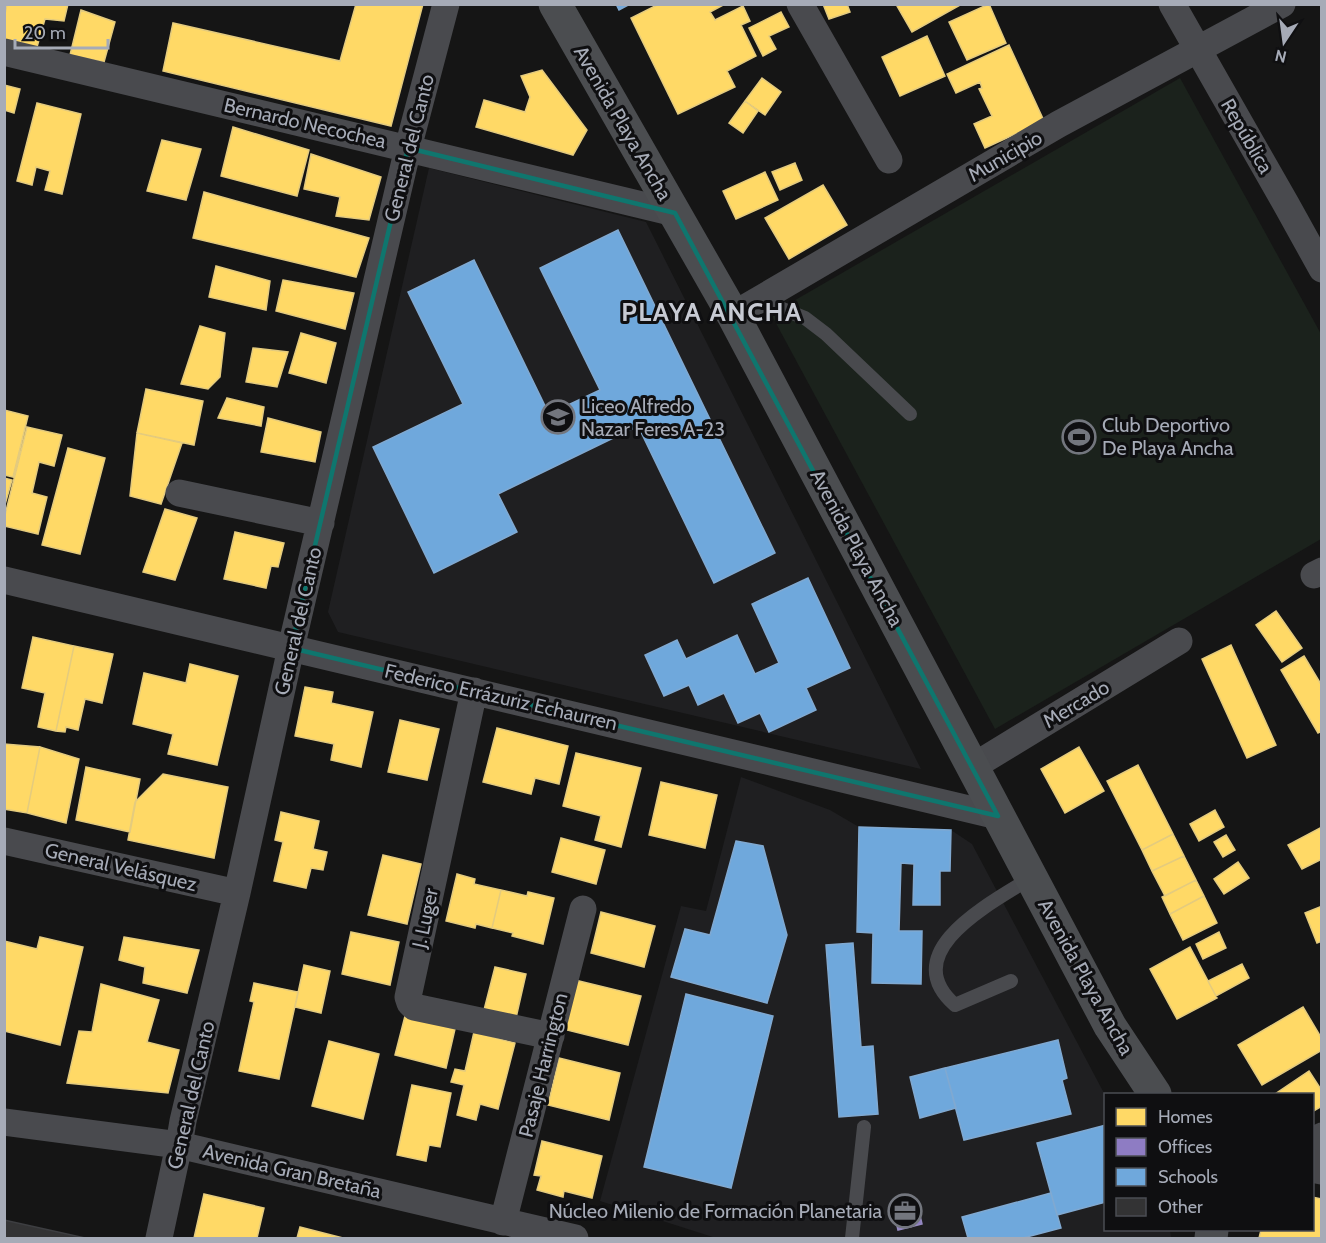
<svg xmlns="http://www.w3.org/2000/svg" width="1326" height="1243" font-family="Cabin,sans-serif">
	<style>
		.built { fill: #1f1f21 }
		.green { fill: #1b221c }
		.homes { fill: #ffd966; stroke: #e4cb7e; stroke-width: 1.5 }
		.offices { fill: #8e7cc3; stroke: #958abf; stroke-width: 1.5 }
		.schools { fill: #6fa8dc; stroke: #80a9d1; stroke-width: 1.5 }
		.building { fill: #333334; stroke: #3d3e41; stroke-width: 1.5 }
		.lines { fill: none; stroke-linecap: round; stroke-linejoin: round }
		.lane { stroke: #494a4e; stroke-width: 14 }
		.street { stroke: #494a4e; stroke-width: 27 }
		.secondary { stroke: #48484c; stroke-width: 33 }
		.primary { stroke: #4b4d50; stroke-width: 33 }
		.marked { fill: none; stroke: #0f766e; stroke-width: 4.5; stroke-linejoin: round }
		.labels { text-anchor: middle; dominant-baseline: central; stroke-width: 6; stroke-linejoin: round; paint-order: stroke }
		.street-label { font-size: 20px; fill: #a6abb7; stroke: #0f0f11 }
		.poi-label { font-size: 20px; fill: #a6abb7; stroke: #0f0f11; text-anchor: start }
		.district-label { font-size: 26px; font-weight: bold; letter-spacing: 1.5px; fill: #c7cad3; stroke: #0f0f11 }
	</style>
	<rect width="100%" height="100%" fill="#151515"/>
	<path class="built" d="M429,168L646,222L921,769L338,632L328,612Z
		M741,777L830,810L859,827L951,830L972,844L1105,1095L1106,1230H1170L1171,1238H716L600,1201L681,906L706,911Z"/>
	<path class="green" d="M1180,78L1321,334V539L995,729L771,314Z"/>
	<path class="homes" d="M7,4H68L64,21L45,19L37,47L4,40V19Z
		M356,4H423L391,126L163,71L173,23L340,61Z
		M659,4H725L710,12L715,20L743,6L750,21L741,25L756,56L727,71L735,87L678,114L631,18Z
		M823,4H847L850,12L829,19Z
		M900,4H962L912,32L897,6Z
		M989,4L1006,43L967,60L949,22Z
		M81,10L115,22L104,62L70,55Z
		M781,12L789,27L769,36L776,49L763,56L749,28Z
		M927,36L945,76L900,96L882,57Z
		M1009,45L1044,121L985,148L974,124L992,116L979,89L982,88L980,82L956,93L947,74Z
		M542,70L587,130L573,155L476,127L484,100L525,112L530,97L521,76Z
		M762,78L781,92L765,115L745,101Z
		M4,85L20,89L14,113L4,110Z
		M745,101L758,111L743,133L729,123Z
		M37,103L81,114L62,194L45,190L50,171L36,167L32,185L17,181Z
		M233,127L309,150L297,196L221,176Z
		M162,140L201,149L186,200L147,191Z
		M311,154L381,177L369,220L336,216L340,197L304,189Z
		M795,163L802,180L780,190L772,172Z
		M765,172L778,200L736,219L723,191Z
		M823,185L847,225L789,259L765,218Z
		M204,192L369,238L356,277L193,238Z
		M216,266L270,281L266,310L209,297Z
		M283,280L354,293L345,329L276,311Z
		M200,326L225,333L220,377L208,389L181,384Z
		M301,333L336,343L326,383L289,373Z
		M253,348L288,352L277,387L246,382Z
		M146,389L203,401L194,445L137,433Z
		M227,398L264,407L261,426L218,418Z
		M4,410L28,416L13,477L4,475Z
		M268,418L321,432L315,462L261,452Z
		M27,427L62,435L54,466L39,462L32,493L47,497L38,534L4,526V519Z
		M137,433L182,443L161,504L130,496Z
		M68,448L105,458L80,554L42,545Z
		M4,478L12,480L4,508Z
		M165,509L197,518L175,580L143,572Z
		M235,532L284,543L278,567L271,566L266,588L224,579Z
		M1276,611L1302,648L1282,662L1256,625Z
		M33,637L74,646L56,731L38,727L45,693L22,688Z
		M1231,645L1276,745L1247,758L1202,659Z
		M74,646L113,654L102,703L85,699L78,730L66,727L65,732L56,731Z
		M1304,656L1322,686V731L1318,733L1281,670Z
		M190,664L238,676L217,765L168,754L173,734L133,724L144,673L186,683Z
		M305,687L333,692L331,703L373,712L361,767L331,760L334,744L295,736Z
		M400,720L439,729L427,780L388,772Z
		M497,728L568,746L559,784L535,778L531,794L483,782Z
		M4,744L40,747L27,813L4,809Z
		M40,747L79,759L66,823L27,813Z
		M1079,747L1104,791L1065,813L1041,769Z
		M576,753L641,768L621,847L595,840L601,816L563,806Z
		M1138,765L1173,834L1142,850L1107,781Z
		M86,767L140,779L130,832L76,820Z
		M163,774L228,787L214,858L128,840L135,802Z
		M661,782L717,795L705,848L649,835Z
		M1215,810L1224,827L1199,841L1190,824Z
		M281,812L319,821L313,849L327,852L323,870L311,868L306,888L274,881L283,842L275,840Z
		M1322,827V859L1302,869L1288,845Z
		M1173,834L1184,856L1152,871L1142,850Z
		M1226,835L1235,850L1223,857L1214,842Z
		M561,838L605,850L596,884L552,872Z
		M383,855L421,864L407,924L368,915Z
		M1184,856L1196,880L1165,896L1152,871Z
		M1238,862L1249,878L1224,894L1214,879Z
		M457,874L475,879L474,884L501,890L492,928L476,924L475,928L446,921Z
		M1196,880L1204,896L1170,914L1162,897Z
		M501,890L527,896L528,892L554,898L543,944L512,936L513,933L492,928Z
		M1204,896L1217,923L1183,940L1170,914Z
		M1322,906V941L1317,943L1305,913Z
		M601,912L655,926L644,967L591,953Z
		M351,932L399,942L390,985L342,974Z
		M1219,932L1226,948L1203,959L1196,944Z
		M40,937L83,947L60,1045L4,1031V941L37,949Z
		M124,937L199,950L187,993L143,983L145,967L119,960Z
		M1190,947L1217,998L1177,1019L1150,969Z
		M1242,964L1249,978L1216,996L1208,981Z
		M304,965L330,971L321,1013L295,1007Z
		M495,967L526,974L516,1018L484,1010Z
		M575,980L641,996L628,1045L563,1029Z
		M254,983L298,992L279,1079L239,1071L254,1002L250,1001Z
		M101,984L159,1000L147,1042L179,1050L168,1093L67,1083L79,1031L92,1032Z
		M1303,1007L1322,1039V1050L1262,1085L1238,1045Z
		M405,1016L455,1029L446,1068L395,1055Z
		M474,1032L515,1043L498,1109L480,1104L476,1120L457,1115L464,1085L451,1082L455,1069L465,1071Z
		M329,1041L379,1054L363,1119L312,1106Z
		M559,1058L620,1073L609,1120L548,1105Z
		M1309,1071L1322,1091V1106L1312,1112V1094H1275Z
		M412,1085L451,1093L440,1147L429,1145L426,1161L397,1155Z
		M542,1141L602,1156L592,1198L564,1191L563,1197L537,1190L541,1176L534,1175Z
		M204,1194L264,1208L257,1238H194Z
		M1312,1197L1322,1199V1238H1259L1261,1230H1312Z
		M300,1227L343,1238H297Z"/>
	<path class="offices" d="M917,1203L922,1224L898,1230L893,1208Z"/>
	<path class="schools" d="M616,4H630L619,10Z
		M618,230L775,553L714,583L638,426L498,494L517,532L434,573L373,447L463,404L408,292L474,260L549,414L600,390L540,268Z
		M808,578L850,668L806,688L816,710L769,732L760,713L738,723L724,693L698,705L689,685L664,696L645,655L677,640L686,659L737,635L755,674L779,663L752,604Z
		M859,827L951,830L950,871H940V905H913L914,864L901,863L899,931H922L921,984L872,983L873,933L857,932Z
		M736,841L763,846L787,935L767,1003L671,977L685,929L710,935Z
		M853,943L861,1047L873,1046L878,1114L839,1117L826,945Z
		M686,994L773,1016L731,1188L644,1167Z
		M1058,1040L1067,1078L1062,1080L1071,1114L964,1140L945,1068Z
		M945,1068L956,1108L920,1118L910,1077Z
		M1106,1125V1202L1057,1215L1037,1143Z
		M1051,1193L1061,1228L1023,1238H968L962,1217Z"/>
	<path class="building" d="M4,1220L85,1238H4Z"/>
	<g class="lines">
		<path class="lane" d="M764,297L775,306L805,318L826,334L910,414
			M1011,981L955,1005C895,952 991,903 1031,878
			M852,1238L864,1127"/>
		<path class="street" d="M800,4L889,160
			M1172,4L1286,204L1322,269
			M4,52L675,213
			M733,315L1059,124L1282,4
			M179,493L321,523
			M1314,575L1322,571
			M4,580L998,816
			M474,691L408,997L410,1003L414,1007L551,1036
			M974,766L1179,641
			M4,841L237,893
			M4,1122L179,1145L575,1238
			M1312,1141L1322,1136
			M503,1222L583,909
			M159,1238L179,1145L183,1121L237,893L291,648L408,148L446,4"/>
		<path class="secondary" d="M1312,1166L1322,1168"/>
		<path class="primary" d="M555,4L733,315L1110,1026L1155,1094
			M1211,1238L1212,1230"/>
	</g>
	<path class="marked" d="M408,148L675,213L998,816L291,648Z"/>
	<defs>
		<g id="school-ring" transform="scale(1.725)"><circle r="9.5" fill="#0f0f11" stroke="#73767e" stroke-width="1.5"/><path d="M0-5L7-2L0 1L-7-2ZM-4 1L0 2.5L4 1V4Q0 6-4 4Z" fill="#73767e"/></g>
		<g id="stadium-ring" transform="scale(1.725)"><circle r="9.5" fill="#0f0f11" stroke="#73767e" stroke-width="1.5"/><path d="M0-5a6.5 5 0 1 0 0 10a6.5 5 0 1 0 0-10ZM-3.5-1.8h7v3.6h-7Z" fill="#73767e"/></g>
		<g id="office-ring" transform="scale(1.725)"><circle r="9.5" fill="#0f0f11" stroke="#73767e" stroke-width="1.5"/><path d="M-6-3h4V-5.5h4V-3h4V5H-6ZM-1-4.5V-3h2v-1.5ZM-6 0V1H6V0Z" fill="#73767e"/></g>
	</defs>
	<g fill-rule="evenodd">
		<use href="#school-ring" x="558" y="417"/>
		<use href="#stadium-ring" x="1079" y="437"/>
		<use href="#office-ring" x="905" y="1211"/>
	</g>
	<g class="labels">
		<g class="street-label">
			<text transform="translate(305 123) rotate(13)">Bernardo Necochea</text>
			<text transform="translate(623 123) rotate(60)">Avenida Playa Ancha</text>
			<text transform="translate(1247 136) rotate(60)">República</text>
			<text transform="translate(409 148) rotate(-76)">General del Canto</text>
			<text transform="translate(1005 156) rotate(-30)">Municipio</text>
			<text transform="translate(857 548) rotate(62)">Avenida Playa Ancha</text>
			<text transform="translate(298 621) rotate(-77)">General del Canto</text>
			<text transform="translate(501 697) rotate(13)">Federico Errázuriz Echaurren</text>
			<text transform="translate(1076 704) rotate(-31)">Mercado</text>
			<text transform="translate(121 867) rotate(13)">General Velásquez</text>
			<text transform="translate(425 918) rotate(-78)">J. Luger</text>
			<text transform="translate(1086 977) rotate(61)">Avenida Playa Ancha</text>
			<text transform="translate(543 1065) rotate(-76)">Pasaje Harrington</text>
			<text transform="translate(191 1095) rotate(-77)">General del Canto</text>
			<text transform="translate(292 1171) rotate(13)">Avenida Gran Bretaña</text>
		</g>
		<g class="poi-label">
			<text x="581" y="406">Liceo Alfredo<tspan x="581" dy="23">Nazar Feres A-23</tspan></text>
			<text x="1102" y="425">Club Deportivo<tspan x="1102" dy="23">De Playa Ancha</tspan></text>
			<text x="882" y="1211" text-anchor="end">Núcleo Milenio de Formación Planetaria</text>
		</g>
		<g class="district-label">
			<text x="712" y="312">PLAYA ANCHA</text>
		</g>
	</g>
	<rect width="1326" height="1243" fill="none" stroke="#a6abb7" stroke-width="12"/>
	<rect x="1104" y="1093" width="210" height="138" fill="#0f0f11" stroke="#4b4d53" stroke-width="1.5"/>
	<rect x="1116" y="1108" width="30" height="18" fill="#ffd966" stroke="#4b4d53" stroke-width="1.5"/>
	<text x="1158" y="1123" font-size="18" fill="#a6abb7">Homes</text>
	<rect x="1116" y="1138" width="30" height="18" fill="#8e7cc3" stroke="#4b4d53" stroke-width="1.5"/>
	<text x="1158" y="1153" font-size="18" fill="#a6abb7">Offices</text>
	<rect x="1116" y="1168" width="30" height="18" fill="#6fa8dc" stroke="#4b4d53" stroke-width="1.5"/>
	<text x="1158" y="1183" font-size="18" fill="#a6abb7">Schools</text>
	<rect x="1116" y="1198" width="30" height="18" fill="#333334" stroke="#4b4d53" stroke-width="1.5"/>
	<text x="1158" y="1213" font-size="18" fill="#a6abb7">Other</text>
	<g transform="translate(1284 42) rotate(193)" stroke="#0f0f11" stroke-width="4.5" paint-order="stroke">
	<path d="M0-4.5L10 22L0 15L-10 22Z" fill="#a6abb7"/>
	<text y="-9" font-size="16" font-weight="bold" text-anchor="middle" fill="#a6abb7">N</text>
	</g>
	<path d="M15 39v9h93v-9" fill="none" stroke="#a6abb7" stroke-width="3"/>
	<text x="24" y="39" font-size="18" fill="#a6abb7" stroke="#0f0f11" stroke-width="4.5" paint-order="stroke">20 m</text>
</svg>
